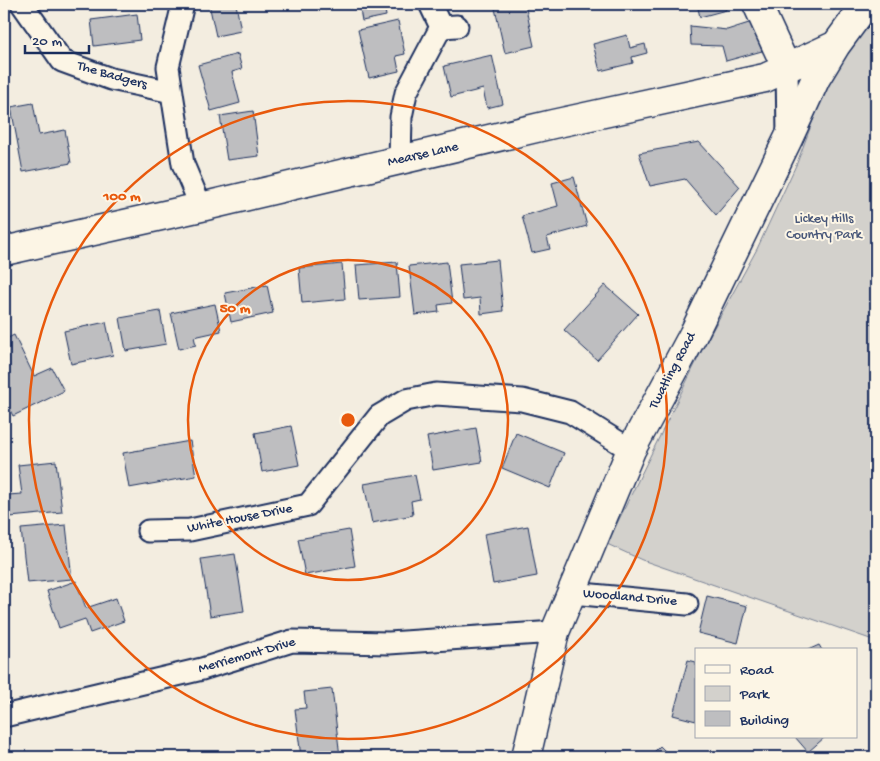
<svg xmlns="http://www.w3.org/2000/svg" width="880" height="761" font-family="'Gochi Hand',sans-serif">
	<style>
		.green { fill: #d3d1cc; stroke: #778095 }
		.building { fill: #bebec0; stroke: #1b2f5e }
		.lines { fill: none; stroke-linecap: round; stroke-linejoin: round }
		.street-casing { stroke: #1b2f5e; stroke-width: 25 }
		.secondary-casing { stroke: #1b2f5e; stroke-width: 31 }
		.street { stroke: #fcf5e5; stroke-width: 21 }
		.secondary { stroke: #fcf5e5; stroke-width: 28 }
		.ring { fill: none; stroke: #e8590c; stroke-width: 2.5 }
		.labels { text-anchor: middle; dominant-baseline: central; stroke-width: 4; stroke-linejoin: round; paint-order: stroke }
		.street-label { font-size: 14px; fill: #1b2f5e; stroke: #fcf5e5 }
		.park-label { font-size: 14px; fill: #49587a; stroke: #fcf5e5 }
		.centre { fill: #e8590c; stroke: #fcf5e5; stroke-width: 2.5 }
		.ring-label { font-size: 15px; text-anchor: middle; font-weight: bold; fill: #e8590c; stroke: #fcf5e5; stroke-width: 4; stroke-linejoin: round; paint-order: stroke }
	</style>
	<rect width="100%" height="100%" fill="#f3ede0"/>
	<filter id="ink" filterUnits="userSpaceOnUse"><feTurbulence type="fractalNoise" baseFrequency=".02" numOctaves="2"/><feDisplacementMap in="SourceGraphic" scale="10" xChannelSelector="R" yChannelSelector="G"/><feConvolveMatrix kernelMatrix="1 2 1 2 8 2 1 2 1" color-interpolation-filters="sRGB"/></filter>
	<g filter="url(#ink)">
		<path class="green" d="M876,8V641L642,560L607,544L705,344L757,249L797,163L824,91Z"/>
		<path class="building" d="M209,4H236L241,31L216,36Z
			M359,4H384L386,16L362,21Z
			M494,4H525L534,46L505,53Z
			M697,4H725L726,10L700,17Z
			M137,14L140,40L94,46L91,20Z
			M398,21L405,54L396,56L399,71L369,78L358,30Z
			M752,22L762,51L726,61L722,46L691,45L690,26L727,30Z
			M627,35L630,48L645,44L647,53L632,57L633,63L600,71L593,44Z
			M238,54L242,69L232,72L240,103L211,111L198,65Z
			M492,55L503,104L487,108L483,89L451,97L444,66Z
			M33,103L39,135L65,130L71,163L23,172L11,107Z
			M253,111L259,156L227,160L220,116Z
			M699,142L740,187L716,215L685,179L650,186L639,153Z
			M574,177L587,226L547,237L550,249L532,253L522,216L558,206L552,183Z
			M498,260L503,311L481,314L480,298L463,300L459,264Z
			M397,262L400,297L359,300L356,265Z
			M447,262L452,303L438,305L439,312L415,315L409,266Z
			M342,264L345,299L302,303L299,268Z
			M267,285L273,313L231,322L225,293Z
			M605,285L638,314L597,360L564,330Z
			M215,304L221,331L194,337L196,345L179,349L171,313Z
			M160,311L166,344L126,351L120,318Z
			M106,322L113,355L71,364L64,331Z
			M14,335L34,376L52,368L64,391L13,416L4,398V340Z
			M291,426L299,465L262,472L255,433Z
			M476,428L482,462L433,470L427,437Z
			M516,433L564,453L550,488L502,468Z
			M190,441L196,476L129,488L123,453Z
			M56,461L62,512L10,517L8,495L22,494L18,465Z
			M415,475L420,499L411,501L413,515L372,523L364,484Z
			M66,525L72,579L27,583L21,529Z
			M528,526L537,576L493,584L484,534Z
			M349,530L355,566L305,575L298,539Z
			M235,554L244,611L210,616L201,559Z
			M76,581L86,608L116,598L124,621L90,633L85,619L59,628L47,591Z
			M707,596L747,606L738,643L698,633Z
			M819,645L822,650H808Z
			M688,660L696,662V721L673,715Z
			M876,675V689L869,682Z
			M332,689L340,757H301L295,709L306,708L304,692Z
			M795,737H825L808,752Z
			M660,746L671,757H649Z"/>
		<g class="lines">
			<g class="street-casing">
				<path id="street" d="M22,4L62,61L111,79L172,92
					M183,4L168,67L183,164L201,207
					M430,4L441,27L457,26
					M787,69L788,136
					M400,161L401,117L406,93L441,27
					M148,531L190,530L308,505L379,416L406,400L436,394L522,400L570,412L631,450
					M572,593L687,604
					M4,716L202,669L292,641L389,643L555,632"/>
			</g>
			<g class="secondary-casing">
				<path id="secondary" d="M757,4L787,69
					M4,251L201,207L553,124L765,78L836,45
					M526,757L555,632L631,450L693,335L788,139L816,78L836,45L866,4"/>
			</g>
			<use href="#street" class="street"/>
			<use href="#secondary" class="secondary"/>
		</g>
	</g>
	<g class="ring">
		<circle cx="348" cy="420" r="160"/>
		<circle cx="348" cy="420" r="319"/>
	</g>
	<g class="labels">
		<g class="street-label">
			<text transform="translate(112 76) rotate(16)">The Badgers</text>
			<text transform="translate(423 155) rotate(-13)">Mearse Lane</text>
			<text transform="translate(673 371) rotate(-62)">Twatling Road</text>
			<text transform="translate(240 519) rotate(-11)">White House Drive</text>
			<text transform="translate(630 598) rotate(5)">Woodland Drive</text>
			<text transform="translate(247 656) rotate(-16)">Merriemont Drive</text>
		</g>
		<g class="park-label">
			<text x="824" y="219">Lickey Hills<tspan x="824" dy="16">Country Park</tspan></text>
		</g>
	</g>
	<circle cx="348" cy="420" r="8" class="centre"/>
	<g class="ring-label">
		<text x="122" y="200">100 m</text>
		<text x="235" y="312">50 m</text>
	</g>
	<rect width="880" height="761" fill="none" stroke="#fcf5e5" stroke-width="20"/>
	<rect x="10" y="10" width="860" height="741" fill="none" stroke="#1b2f5e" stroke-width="2" filter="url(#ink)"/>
	<rect x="695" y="648" width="162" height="90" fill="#fcf5e5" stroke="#a2a6af"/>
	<rect x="705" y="665" width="25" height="8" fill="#fcf5e5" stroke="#a2a6af"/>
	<text x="740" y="674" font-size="15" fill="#1b2f5e">Road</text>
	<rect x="705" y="686" width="25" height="15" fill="#d3d1cc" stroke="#a2a6af"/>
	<text x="740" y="698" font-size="15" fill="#1b2f5e">Park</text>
	<rect x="705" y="711" width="25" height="15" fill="#bebec0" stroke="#a2a6af"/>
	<text x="740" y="724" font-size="15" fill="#1b2f5e">Building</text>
	<path d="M25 45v8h64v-8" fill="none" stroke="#1b2f5e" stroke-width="2.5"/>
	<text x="32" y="45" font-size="15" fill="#1b2f5e" stroke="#fcf5e5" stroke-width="4" paint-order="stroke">20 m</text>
</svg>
